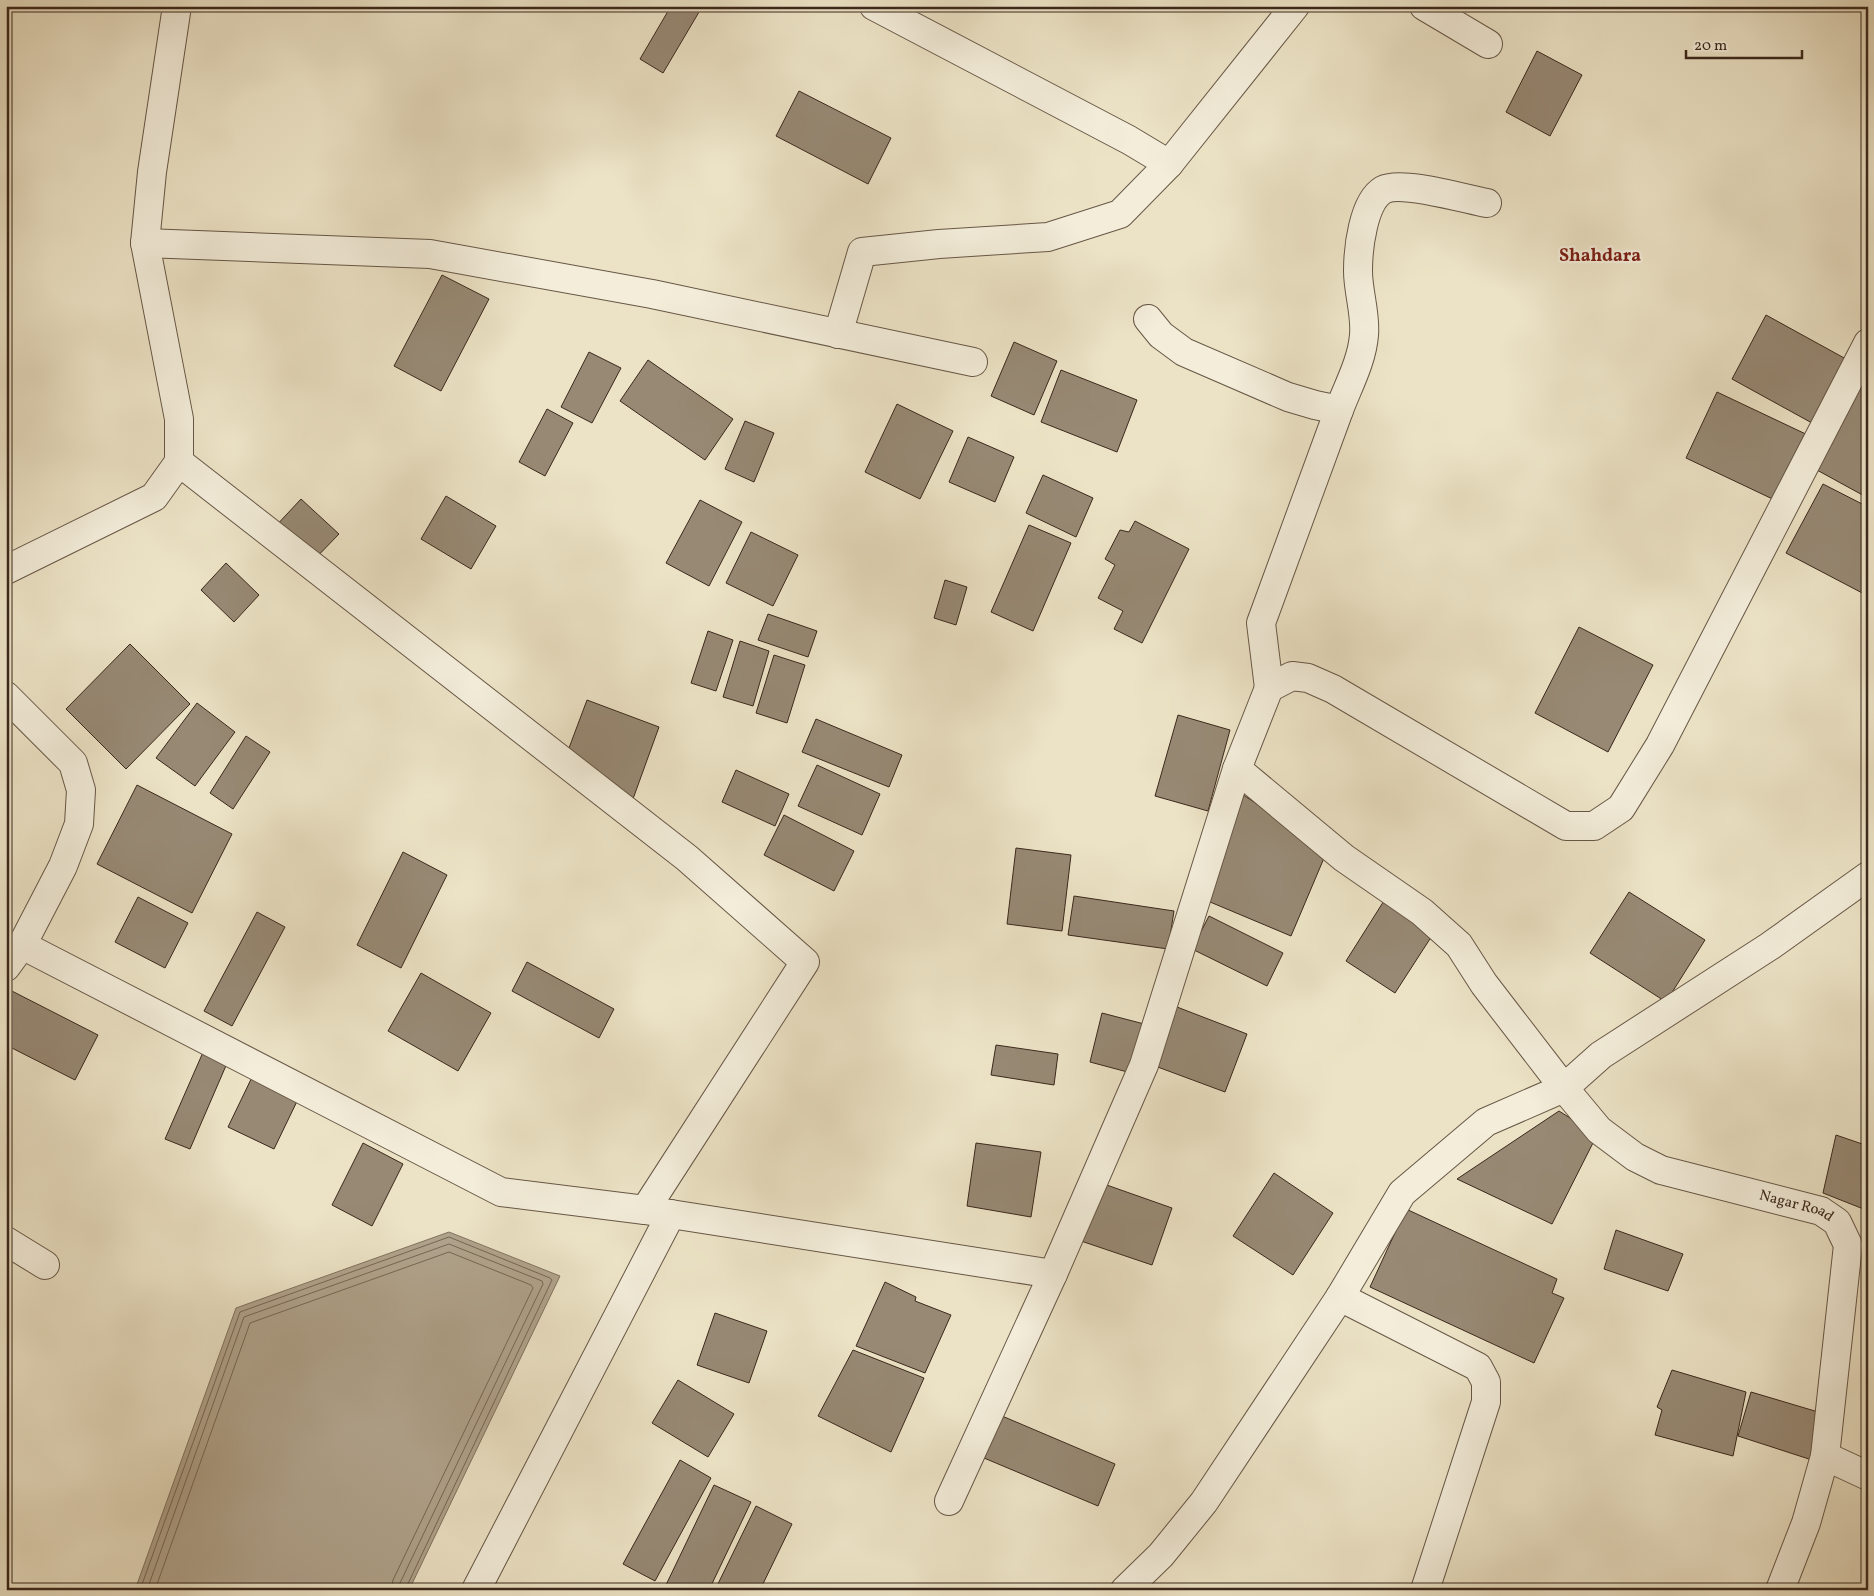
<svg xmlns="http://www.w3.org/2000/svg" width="1874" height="1596" font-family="Vollkorn,serif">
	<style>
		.water { fill: #b0a38c; stroke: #81725f }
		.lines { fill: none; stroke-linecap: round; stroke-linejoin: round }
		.shore { stroke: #766654; stroke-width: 1 }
		.building { fill: #978974; stroke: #3b281c }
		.minor-casing { stroke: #675746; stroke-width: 30 }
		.minor { stroke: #f3edda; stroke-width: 28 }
		.labels { text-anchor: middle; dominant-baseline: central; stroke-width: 4.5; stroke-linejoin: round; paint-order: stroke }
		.street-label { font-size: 15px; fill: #3b281c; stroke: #f3edda }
		.quarter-label { font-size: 18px; font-weight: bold; fill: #7a1f14; stroke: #f3edda }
	</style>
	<rect width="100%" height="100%" fill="#ece3c6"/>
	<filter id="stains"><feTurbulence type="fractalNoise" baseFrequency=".004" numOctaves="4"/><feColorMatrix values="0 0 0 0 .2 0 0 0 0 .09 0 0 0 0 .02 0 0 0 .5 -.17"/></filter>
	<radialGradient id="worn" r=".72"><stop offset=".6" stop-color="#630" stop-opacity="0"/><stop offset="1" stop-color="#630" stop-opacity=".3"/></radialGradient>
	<path class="water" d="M449,1232L560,1276L409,1590H135L236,1308Z"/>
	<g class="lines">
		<path class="shore" d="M140,1590L240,1312L449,1237L550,1278L552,1280L405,1590
			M147,1590L244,1317L449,1244L542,1281L543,1284L400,1583L399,1590
			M155,1590L250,1323L449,1252L531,1285L533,1288L393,1580L391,1590"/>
	</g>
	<path class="building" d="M671,6L702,7L663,73L640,59Z
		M1537,51L1582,75L1550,136L1506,112Z
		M799,91L891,138L868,184L776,136Z
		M442,275L489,299L441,391L394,366Z
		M1766,315L1846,359L1812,423L1732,379Z
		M1014,342L1057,361L1034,415L991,396Z
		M589,352L621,368L592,423L561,407Z
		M648,360L733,419L705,460L620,401Z
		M1061,370L1137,400L1117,452L1041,422Z
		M1856,370L1868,376V498L1806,464Z
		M1717,392L1812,437L1781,503L1686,458Z
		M897,404L953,431L920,499L865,472Z
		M547,409L573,423L545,476L519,462Z
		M745,421L774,433L754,482L725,469Z
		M968,437L1014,457L995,502L949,482Z
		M1043,475L1093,498L1076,537L1026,513Z
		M1823,484L1868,507V596L1786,553Z
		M446,496L496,526L471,569L421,539Z
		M301,499L339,534L310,564L273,529Z
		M700,500L742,522L709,586L666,563Z
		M1135,521L1189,549L1142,643L1114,629L1123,611L1098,598L1115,565L1105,559L1120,530L1129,532Z
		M1029,525L1071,543L1033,631L991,612Z
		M751,532L798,555L773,606L726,583Z
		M226,563L259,595L234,622L201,590Z
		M945,580L967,587L956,625L934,618Z
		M768,614L817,631L808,657L758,640Z
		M1579,627L1653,665L1608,752L1535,713Z
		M708,631L733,640L716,691L691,683Z
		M740,641L769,651L753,706L723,697Z
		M130,644L190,704L126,769L66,709Z
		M774,655L805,665L787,723L756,713Z
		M587,700L659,727L629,810L566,756Z
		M197,703L235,732L195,786L156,758Z
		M1178,715L1230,730L1208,811L1155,796Z
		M816,719L902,755L889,787L802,752Z
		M246,736L270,752L233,809L210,793Z
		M817,765L880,794L862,835L798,806Z
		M736,770L789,794L775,826L722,802Z
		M137,785L232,834L192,913L97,864Z
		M1242,794L1327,851L1291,936L1203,899Z
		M784,815L854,851L834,891L764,855Z
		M1016,848L1071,855L1062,931L1007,924Z
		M403,852L447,875L401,968L357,945Z
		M1629,892L1705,940L1666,1002L1590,953Z
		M1074,896L1174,911L1168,949L1068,935Z
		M1387,896L1437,928L1395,993L1346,961Z
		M138,897L188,923L165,968L115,942Z
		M257,912L285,927L232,1026L204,1011Z
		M1209,916L1283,953L1267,986L1192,949Z
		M527,962L614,1009L599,1038L512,991Z
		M421,973L491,1013L458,1071L388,1031Z
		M6,988L98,1035L75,1080L6,1045Z
		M1177,1007L1247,1034L1225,1092L1155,1066Z
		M1102,1013L1148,1025L1135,1074L1090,1062Z
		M996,1045L1058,1054L1054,1085L991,1075Z
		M204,1050L228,1061L190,1149L165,1139Z
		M255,1071L301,1093L274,1149L228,1127Z
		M1559,1111L1597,1135L1552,1224L1457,1179Z
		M1836,1135L1868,1146V1217L1865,1216L1866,1210L1823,1193Z
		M363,1143L403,1164L372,1226L332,1205Z
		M976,1143L1041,1152L1031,1217L967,1206Z
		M1274,1173L1333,1213L1293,1275L1233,1236Z
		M1101,1183L1172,1208L1152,1265L1081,1241Z
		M1406,1209L1557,1279L1552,1293L1564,1298L1534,1363L1370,1287Z
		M1616,1230L1683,1254L1668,1291L1604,1269Z
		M885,1282L916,1297L915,1301L951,1315L925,1373L856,1346Z
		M715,1313L767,1331L749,1383L697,1365Z
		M853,1350L924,1378L891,1452L818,1416Z
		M1672,1370L1746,1392L1733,1456L1655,1435L1662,1410L1657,1407Z
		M678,1380L734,1414L708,1457L652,1423Z
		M1751,1392L1825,1414L1812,1460L1738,1436Z
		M1002,1416L1115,1464L1098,1506L984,1458Z
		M680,1460L711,1478L655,1581L623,1564Z
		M714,1485L751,1502L709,1590H670L665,1587Z
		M756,1506L792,1524L760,1590H715Z"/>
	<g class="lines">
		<g class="minor-casing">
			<g id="minor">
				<path d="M874,6L1129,140L1169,164"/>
				<path d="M1424,6L1488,44"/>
				<path d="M145,243L430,254L652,294L973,362"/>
				<path d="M1148,319L1161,335L1184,352L1288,397L1315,405L1339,410C1348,386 1362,361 1364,335C1366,314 1358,292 1358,271C1358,249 1363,202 1383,190C1401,180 1465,199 1487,203"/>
				<path d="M838,334L862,252L939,244L1048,237L1120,214L1169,164L1295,6"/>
				<path d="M179,462L687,858L805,962L645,1210L1053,1274"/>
				<path d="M6,570L154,497L179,462V419L145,243L152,172L177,6"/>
				<path d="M1269,688L1261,623L1339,410"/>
				<path d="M6,696L73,763L81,790L79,824L63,866L22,945L6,967"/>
				<path id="s1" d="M1237,769L1344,858L1422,912L1459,945L1484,984L1564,1088L1599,1130L1635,1157L1661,1170L1821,1211L1837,1222L1848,1245L1825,1456L1868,1476"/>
				<path d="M22,945L501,1192L645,1210"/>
				<path d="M6,1241L45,1265"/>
				<path d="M1340,1297L1478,1367L1486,1382V1402L1425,1590"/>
				<path d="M949,1501L1053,1274L1144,1065L1237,769L1269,688L1292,676L1308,678L1333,689L1566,826H1594L1621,808L1660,745L1868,343"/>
				<path d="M476,1590L671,1214"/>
				<path d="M1125,1590L1161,1555L1204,1502L1340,1297L1402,1193L1486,1122L1564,1088L1601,1055L1770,946L1868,876"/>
				<path d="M1780,1590L1806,1523L1825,1456"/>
			</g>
		</g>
		<use href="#minor" class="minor"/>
	</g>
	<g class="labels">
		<g class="street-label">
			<text stroke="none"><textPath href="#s1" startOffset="730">Nagar Road</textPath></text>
		</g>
		<g class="quarter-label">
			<text x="1600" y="256">Shahdara</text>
		</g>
	</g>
	<rect width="1874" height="1596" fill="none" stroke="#ece3c6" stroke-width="25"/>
	<rect x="8" y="8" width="1859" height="1581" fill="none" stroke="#3b281c" stroke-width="2.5"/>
	<rect x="12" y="12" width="1849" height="1571" fill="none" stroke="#3b281c"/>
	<path d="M1686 50v8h116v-8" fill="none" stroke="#3b281c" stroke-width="2.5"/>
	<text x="1694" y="50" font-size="15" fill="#3b281c" stroke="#f3edda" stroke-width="4" paint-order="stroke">20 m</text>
	<rect width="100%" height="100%" filter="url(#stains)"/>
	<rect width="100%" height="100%" fill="url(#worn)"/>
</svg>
